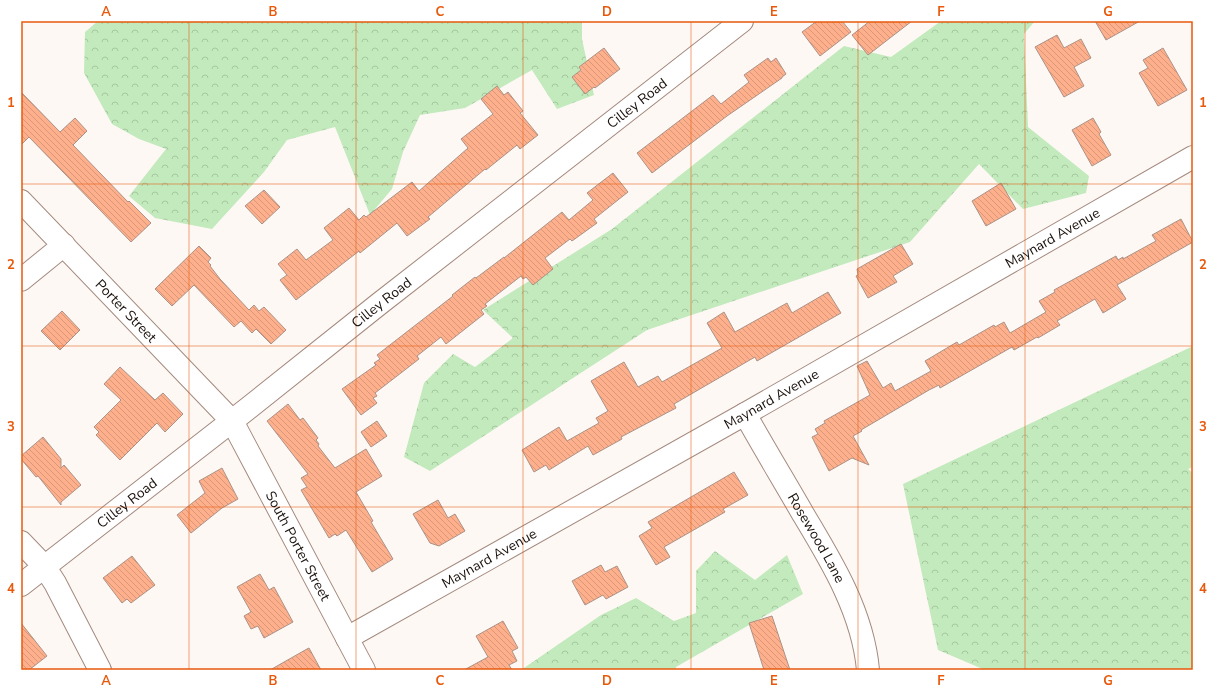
<svg xmlns="http://www.w3.org/2000/svg" width="1214" height="691" font-family="'Nunito Sans',sans-serif">
	<style>
		.forest { fill: url(#forest-crowns) }
		.building { fill: url(#building-back-hatch); stroke: #ac9286 }
		.lines { fill: none; stroke-linecap: round; stroke-linejoin: round }
		.minor-casing { stroke: #a48a7e; stroke-width: 24 }
		.minor { stroke: #fff; stroke-width: 22 }
		.grid { fill: none; stroke: #e8590c; stroke-width: 1; stroke-opacity: 0.55 }
		.labels { text-anchor: middle; dominant-baseline: central; stroke-width: 3.5; stroke-linejoin: round; paint-order: stroke }
		.street-label { font-size: 14px; fill: #1a110d; stroke: #fff }
		.neatline { fill: none; stroke: #e8590c; stroke-width: 1.5 }
		.grid-label { font-size: 13px; text-anchor: middle; font-weight: bold; fill: #e8590c }
	</style>
	<defs>
		<pattern id="forest-crowns" width="20" height="18" patternUnits="userSpaceOnUse"><rect width="20" height="18" fill="#c2eabc"/><path d="M2 6a3 3 0 1 1 6 0M12 15a3 3 0 1 1 6 0" fill="none" stroke="#a6c8a0"/></pattern>
		<pattern id="building-back-hatch" width="6" height="6" patternUnits="userSpaceOnUse"><rect width="6" height="6" fill="#feb08c"/><path d="M-1 5l2 2M0 0l6 6M5-1l2 2" fill="none" stroke="#d99678"/></pattern>
	</defs>
	<rect width="100%" height="100%" fill="#fef8f5"/>
	<path class="forest" d="M98,21H582V39L594,95L557,109L532,70L465,108L420,115L403,152L392,189L370,215L335,127L287,140L264,172L212,229L155,218L129,196L166,149L139,139L112,124L84,73L85,32Z
		M941,21H1035L1024,34L1028,127L1089,176L1086,193L1023,209L979,164L910,242L647,330L430,471L404,457L424,383L453,354L475,367L513,338L483,310L612,229L844,46L891,57Z
		M1193,346V467L1188,469L1193,473V670H985L938,650L903,484Z
		M715,551L755,580L787,555L803,594L676,667V670H521L601,615L636,598L674,621L696,613V571Z"/>
	<path class="building" d="M817,21H842L851,32L820,56L802,32Z
		M870,21H912L868,55L852,35Z
		M1095,21H1140L1106,40Z
		M1057,35L1064,48L1081,39L1091,58L1074,67L1084,86L1064,97L1035,47Z
		M604,48L620,69L595,88L594,87L585,94L572,77L581,70L579,67Z
		M1163,48L1187,90L1158,106L1139,73L1148,68L1143,60Z
		M768,58L771,62L776,58L786,74L782,77V78L727,116L652,173L637,153L713,95L721,104L749,82L744,75Z
		M497,86L504,95L508,92L523,111L520,113L538,135L520,149L517,145L486,170L485,169L428,217L430,219L407,236L397,223L360,253L359,251L296,300L280,280L287,275L278,264L297,249L306,260L333,240L324,228L349,208L359,220L364,215L366,217L412,182L419,191L468,148L461,139L493,114L481,99Z
		M21,92L60,132L75,118L87,131L73,145L128,202L129,201L151,223L131,242L29,137L21,145Z
		M1093,118L1101,132L1099,134L1111,155L1092,166L1072,130Z
		M613,173L628,192L594,219L597,223L572,241L570,239L545,258L553,269L533,285L526,277L523,279L521,276L485,304L487,306L481,310L484,314L446,344L441,337L417,356L419,359L375,393L377,396L373,398L377,403L361,415L342,389L376,365L374,363L380,359L377,355L453,296L452,295L475,277L476,278L504,257V258L562,212L569,220L593,200L587,193Z
		M1001,183L1016,209L986,226L972,201Z
		M264,190L280,207L262,224L245,206Z
		M1181,219L1193,242L1117,285L1126,299L1103,313L1095,299L1057,321L1060,325L1038,338L1037,337L1014,350L1012,347L940,388L939,385L929,390L861,430L862,431L853,436L869,465L852,458L829,471L812,437L818,434L815,429L825,423L824,421L870,395L857,366L867,361L883,388L891,383L895,391L931,371L925,361L957,342L959,345L994,325L995,327L1004,322L1010,333L1046,312L1039,301L1055,292L1054,290L1116,256L1118,260L1123,257V259L1156,241L1152,235Z
		M901,244L913,264L893,276L897,282L868,298L856,276L858,275L857,269Z
		M199,246L211,258L208,262L211,265L210,266L220,279L249,310L254,305L259,311L264,307L286,330L271,344L256,329L252,333L241,321L234,327L194,285L172,306L155,289Z
		M828,292L841,313L757,361L755,357L674,404L676,408L621,437L622,439L593,455L588,446L549,470L546,465L534,472L522,450L559,427L567,441L599,423L596,418L608,411L591,381L624,362L638,387L658,376L662,382L722,348L707,323L724,312L735,332L787,303L792,313Z
		M62,311L80,330L60,350L41,331Z
		M120,367L155,400L163,393L183,414L165,432L157,423L120,460L96,435L99,432L94,427L121,400L104,384Z
		M288,404L300,420L303,418L318,438L316,440L319,444L318,446L335,468L366,449L382,476L356,492L373,521L371,522L393,559L372,572L346,530L337,536L335,534L329,538L301,490L307,487L301,478L308,474L267,421Z
		M377,421L387,436L371,447L361,432Z
		M43,437L61,459V468L64,465L81,485L61,502V505L38,476L36,477L21,459V456Z
		M222,468L238,499L222,508L191,533L177,515L205,493L199,481Z
		M734,472L748,495L723,509L725,512L664,547L670,557L656,565L639,536L652,528L648,522Z
		M438,500L448,518L455,514L465,531L439,546L430,543L413,514Z
		M132,556L155,585L131,603L127,599L122,603L103,578Z
		M601,565L605,572L617,566L628,587L606,599L603,595L585,605L572,581Z
		M260,574L269,590L274,587L293,622L264,638L258,626L251,629L244,616L251,612L237,587Z
		M772,616L790,670H764L749,623Z
		M503,621L518,648L512,651L517,661L509,665L512,670H464L488,657L476,636Z
		M21,623L47,656L29,670H21Z
		M309,648L321,670H270L307,649Z"/>
	<g class="lines">
		<g class="minor-casing">
			<g id="minor">
				<path id="s1" d="M21,201L232,421L364,670"/>
				<path d="M21,280L64,245"/>
				<path id="s2" d="M745,414C764,448 784,481 803,514C832,562 863,613 868,670"/>
				<path d="M21,542L44,566L55,583L100,670"/>
				<path id="s3" d="M21,585L246,410L379,304L742,21"/>
				<path id="s4" d="M347,638L745,414L1193,157"/>
			</g>
		</g>
		<use href="#minor" class="minor"/>
	</g>
	<path class="grid" d="M189,21V670M356,21V670M523,21V670M691,21V670M858,21V670M1025,21V670M21,184H1193M21,346H1193M21,507H1193"/>
	<g class="labels">
		<g class="street-label">
			<text stroke="none"><textPath href="#s3" startOffset="782">Cilley Road</textPath></text>
			<text stroke="none"><textPath href="#s4" startOffset="811">Maynard Avenue</textPath></text>
			<text stroke="none"><textPath href="#s3" startOffset="458">Cilley Road</textPath></text>
			<text stroke="none"><textPath href="#s1" startOffset="152">Porter Street</textPath></text>
			<text stroke="none"><textPath href="#s4" startOffset="487">Maynard Avenue</textPath></text>
			<text stroke="none"><textPath href="#s3" startOffset="134">Cilley Road</textPath></text>
			<text stroke="none"><textPath href="#s2" startOffset="143">Rosewood Lane</textPath></text>
			<text stroke="none"><textPath href="#s1" startOffset="446">South Porter Street</textPath></text>
			<text stroke="none"><textPath href="#s4" startOffset="163">Maynard Avenue</textPath></text>
		</g>
	</g>
	<rect width="1214" height="691" fill="none" stroke="#ffffff" stroke-width="44"/>
	<rect x="22" y="22" width="1170" height="647" class="neatline"/>
	<g class="grid-label">
		<text x="106" y="16">A</text>
		<text x="273" y="16">B</text>
		<text x="440" y="16">C</text>
		<text x="607" y="16">D</text>
		<text x="774" y="16">E</text>
		<text x="941" y="16">F</text>
		<text x="1108" y="16">G</text>
		<text x="11" y="107">1</text>
		<text x="1203" y="107">1</text>
		<text x="11" y="269">2</text>
		<text x="1203" y="269">2</text>
		<text x="11" y="431">3</text>
		<text x="1203" y="431">3</text>
		<text x="11" y="593">4</text>
		<text x="1203" y="593">4</text>
		<text x="106" y="685">A</text>
		<text x="273" y="685">B</text>
		<text x="440" y="685">C</text>
		<text x="607" y="685">D</text>
		<text x="774" y="685">E</text>
		<text x="941" y="685">F</text>
		<text x="1108" y="685">G</text>
	</g>
</svg>
